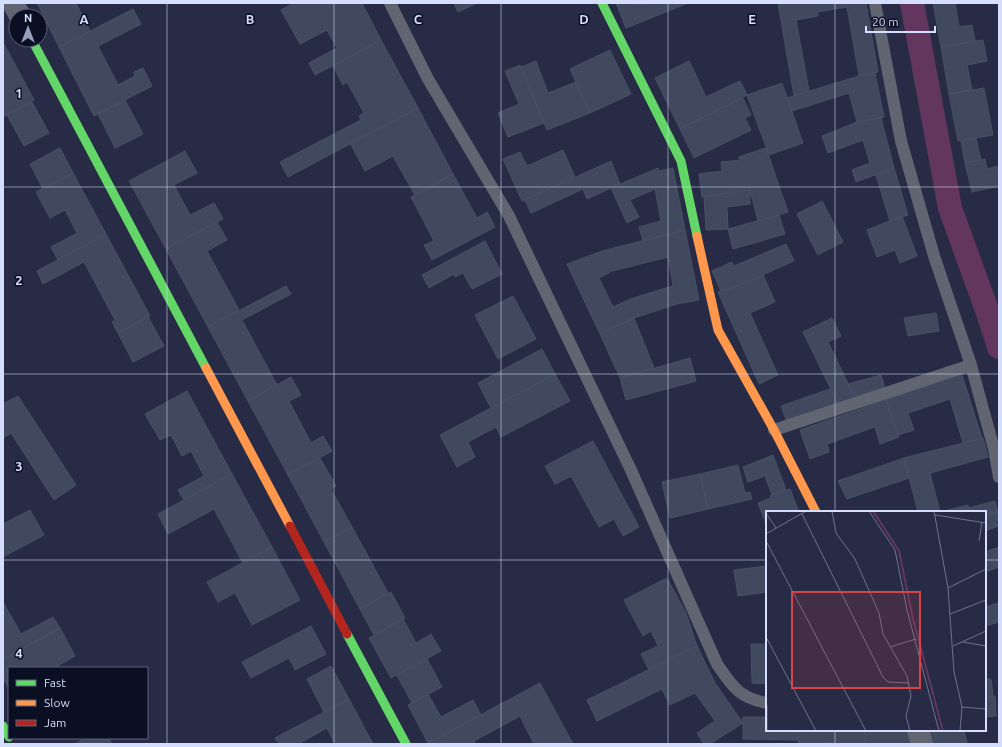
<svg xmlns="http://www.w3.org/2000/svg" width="1002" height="747" font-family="Ubuntu,sans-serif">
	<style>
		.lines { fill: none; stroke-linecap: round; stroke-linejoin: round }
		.canal { stroke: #62365e; stroke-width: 24 }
		.building { fill: #40495e; stroke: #485165; fill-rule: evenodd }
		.lane { stroke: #616471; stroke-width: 12 }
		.street { stroke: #616471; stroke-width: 22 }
		.fast { stroke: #63d668; stroke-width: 9 }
		.slow { stroke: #ff974d; stroke-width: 9 }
		.jam { stroke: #b3261e; stroke-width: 9 }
		.grid { fill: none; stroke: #d5defd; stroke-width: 1; stroke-opacity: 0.55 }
		.inset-river { fill: none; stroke: #62365e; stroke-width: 2 }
		.inset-road { fill: none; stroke: #6d738f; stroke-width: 1 }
		.view { fill: #d64348; fill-opacity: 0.15; stroke: #d64348; stroke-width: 2 }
		.inset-edge { fill: none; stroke: #d5defd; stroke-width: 2 }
		.grid-label { font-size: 13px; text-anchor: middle; font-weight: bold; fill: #d5defd; stroke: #0b0f24; stroke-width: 3; stroke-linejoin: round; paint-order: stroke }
	</style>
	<rect width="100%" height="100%" fill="#282b45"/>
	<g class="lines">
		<path class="canal" d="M912,3L950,208L988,313L999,347"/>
	</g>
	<path class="building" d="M37,3H76L90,31L59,47Z
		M294,3H362L381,40L315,75L309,63L337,48L327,30L300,44L281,10Z
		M454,3H477L458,12Z
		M616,3L638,4L688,3L626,28Z
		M778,3H866L878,72L859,76L847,7L817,12L818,16L796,20L809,91L794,96Z
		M933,3H955L959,27L972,25L975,41L941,47Z
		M133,9L141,24L98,46L118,85L135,76L134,72L143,68L152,86L94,116L59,47Z
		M381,40L418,108L288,177L280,162L361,120L359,116L364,113L347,82L343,85L333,66Z
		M983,40L987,61L967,65L972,90L949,94L941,47Z
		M3,42L34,100L3,117Z
		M610,50L631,94L590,113L570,69Z
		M536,61L548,93L576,82L590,113L547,130L521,67Z
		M689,61L706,97L740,81L747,95L680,129L655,78Z
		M520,65L544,123L508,137L498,113L519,104L505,71Z
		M875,73L884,117L857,122L849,93L792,111L787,98L859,76Z
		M782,83L803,143L769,155L747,95Z
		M984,88L993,135L958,141L949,94Z
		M743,98L751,115L745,118L751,130L694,158L680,129Z
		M125,100L143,134L115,148L98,114Z
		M32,102L49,133L24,146L7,115Z
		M418,108L453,174L415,195L393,156L365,171L350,143Z
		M881,118L894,168L856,182L852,170L870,163L863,140L828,153L822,136L857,122Z
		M976,138L981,160L965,163L961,141Z
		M60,148L73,173L43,189L30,164Z
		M766,148L788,212L758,221L750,190L702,197L699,174L722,171L721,162L740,160L739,157Z
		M563,150L575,177L522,201L503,159L520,152L527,166Z
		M185,151L197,173L174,185L190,215L214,203L223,219L166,249L129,181Z
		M985,159L987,169L999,166V186L972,192L965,163Z
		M611,161L620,184L587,199L583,189L531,213L525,200Z
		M658,168L659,171L673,168L685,230L643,241L639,227L661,221L655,189L630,200L639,217L627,223L611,188Z
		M894,168L908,215L890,221L876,175Z
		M73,173L106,234L58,260L51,247L77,233L65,210L50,218L36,192Z
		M453,174L477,218L487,212L495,227L432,260L424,245L434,241L411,197Z
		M750,190V204L727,207L728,229L706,230L704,196Z
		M822,201L843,242L818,255L797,214Z
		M779,215L785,234L733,249L728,229Z
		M902,216L917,256L900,263L895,250L877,257L867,230Z
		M217,222L227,240L207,251L239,310L208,327L166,249Z
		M685,230L699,300L677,304L634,318L600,334L567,264L602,251ZM668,257L673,286L630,299L613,307L599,278L612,271Z
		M106,234L150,316L118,333L112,322L115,320L84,262L43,284L37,271Z
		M485,241L502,274L472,289L463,273L455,277L454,274L429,288L422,275Z
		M786,244L794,261L726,291L725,289L721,291L712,271L732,262L734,266Z
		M763,275L775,302L750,313L778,375L759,384L718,292L725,289L726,291Z
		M286,286L291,294L242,320L277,385L248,401L208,327Z
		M513,296L536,339L498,359L475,315Z
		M936,313L939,331L908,336L904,318Z
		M148,317L164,346L133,362L118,333Z
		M634,318L654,368L620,378L600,334Z
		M832,318L841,336L828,342L855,398L838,404L803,332Z
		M542,349L555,374L491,408L478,383Z
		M690,358L696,381L626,400L620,378Z
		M961,372L982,438L963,443L950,399L908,413L914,430L898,435L886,400Z
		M555,374L570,401L501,437L496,427L468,442L475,457L457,467L440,435Z
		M881,375L885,388L855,398L848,384Z
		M291,377L301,395L289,401L311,443L323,436L332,451L288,475L248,401Z
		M830,389L838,404L787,422L781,406Z
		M187,391L232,474L184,500L178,490L204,476L191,451L182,456L171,435L160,440L145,414Z
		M18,396L76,485L54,500L11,433L3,438V404Z
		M886,400L899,437L880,444L875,427L827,444L829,452L810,459L800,430Z
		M983,438L988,457L930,473L940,512L968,505L970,512H918L904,458Z
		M593,441L639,527L623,536L614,519L599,527L571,476L555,484L545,466Z
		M773,455L786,490L772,495L765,476L748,482L743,467Z
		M320,458L336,486L331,489L352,527L324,542L288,475Z
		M904,458L909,478L847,499L838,481Z
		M738,465L745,493L750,492L752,499L708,509L700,474Z
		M232,474L272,547L243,563L214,509L168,534L158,514Z
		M700,474L708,509L670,518L662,482Z
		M790,489L799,512H767V526L758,503L771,498L770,496Z
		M995,501L998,512L985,516V512H970L969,508Z
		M30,510L44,535L3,557V524Z
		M998,512L999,526L985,531V516Z
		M352,527L388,593L360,609L324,542Z
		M272,547L300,600L252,625L235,593L218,602L207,582Z
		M999,547V567L985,572V552Z
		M767,566V592L738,596L734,570Z
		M667,578L686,613L697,646L649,670L641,654L658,646L651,631L643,636L624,600Z
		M391,592L405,618L374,635L360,609Z
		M3,602L21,634L53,617L60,628L3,660Z
		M999,603V622L985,626V607Z
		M403,619L416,643L431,634L441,651L391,678L369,638Z
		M311,626L326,654L295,670L289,658L251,678L242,662Z
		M60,628L75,656L54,668H9V689L3,678V660Z
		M751,644H767V684L752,683Z
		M697,646L715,683L743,723L710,744H704L697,733L715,721L695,693L670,705L662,689L597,721L587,700Z
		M427,659L442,687L412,703L397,675Z
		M331,666L349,699L324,712L307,679Z
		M985,679H991L993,696L985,697Z
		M540,683L573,744H534L520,716L474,741L475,744H429L428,743Z
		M428,694L441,717L473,700L481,715L428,743L408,705Z
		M995,696L996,716L985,717V697Z
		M349,699L373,744H335L327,728L298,744H279L275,738Z
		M743,717H767V730H799L797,740L743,739Z
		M799,730H865V744H843L820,742V744H798L799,740H797Z
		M865,730H911L914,744H865Z
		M928,730H964L967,744H932Z
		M86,738H109L112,744H75Z"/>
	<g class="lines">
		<path class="lane" d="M390,3L428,79L509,216L630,468L717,664C732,686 739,698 767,703
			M875,3L901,141L934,256L971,365L994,449L999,477
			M774,430L971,365"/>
		<path class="street" d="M13,3L20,16
			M918,730L922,744"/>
		<path class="fast" d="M602,3L681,161L697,236
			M32,40L206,368
			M347,634L406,744
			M3,726L9,737"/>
		<path class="slow" d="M697,236L718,330L774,430L816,512
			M206,368L290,526"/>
		<path class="jam" d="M290,526L347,634"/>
	</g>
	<path class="grid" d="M167,3V744M334,3V744M501,3V744M668,3V744M835,3V512M3,187H999M3,374H999M3,560H767M985,560H999M835,730V744"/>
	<g transform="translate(766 511)">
		<rect width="220" height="220" fill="#282b45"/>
		<path class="inset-river" d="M107,0L133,40L147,108L177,220"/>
		<path class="inset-road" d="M66,0L70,22L89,48L113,102L117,123L141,165L145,185L140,205L144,220M103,0L129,39L141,99L173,220M168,0L182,77L188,161L196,196L194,220M0,2L10,17M36,3L117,166L122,171L142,172M169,4L220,12M0,23L40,0M0,30L100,220M213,30L216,11M182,77L220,58M184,103L220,89M0,126L50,220M197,131L220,135M187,135L220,120M124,136L150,128M196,196L220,198M1,220V194"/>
		<path class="view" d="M26,81H154V177H26Z"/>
		<rect width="220" height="220" class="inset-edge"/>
	</g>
	<g class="grid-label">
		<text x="84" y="24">A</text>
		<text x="250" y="24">B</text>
		<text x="418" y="24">C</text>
		<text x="584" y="24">D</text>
		<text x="752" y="24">E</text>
		<text x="19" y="98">1</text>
		<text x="19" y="285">2</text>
		<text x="19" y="471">3</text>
		<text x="19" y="658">4</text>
	</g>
	<rect width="1002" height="747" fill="none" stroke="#d5defd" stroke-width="8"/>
	<rect x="8" y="667" width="140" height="72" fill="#0b0f24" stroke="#5c627b"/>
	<rect x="16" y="680" width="20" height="6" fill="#63d668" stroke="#5c627b"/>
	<text x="44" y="687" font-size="12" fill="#d5defd">Fast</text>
	<rect x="16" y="700" width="20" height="6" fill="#ff974d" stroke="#5c627b"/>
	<text x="44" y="707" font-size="12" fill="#d5defd">Slow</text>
	<rect x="16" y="720" width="20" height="6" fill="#b3261e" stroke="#5c627b"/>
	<text x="44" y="727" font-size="12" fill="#d5defd">Jam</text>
	<g transform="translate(28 28)"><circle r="19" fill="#0b0f24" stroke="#5c627b"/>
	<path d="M0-3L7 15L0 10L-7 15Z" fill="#989fbd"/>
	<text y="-6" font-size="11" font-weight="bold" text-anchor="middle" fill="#d5defd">N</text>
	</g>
	<path d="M866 26v6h69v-6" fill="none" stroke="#d5defd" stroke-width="2"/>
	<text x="872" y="26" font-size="12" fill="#d5defd" stroke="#0b0f24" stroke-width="3" paint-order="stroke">20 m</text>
</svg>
